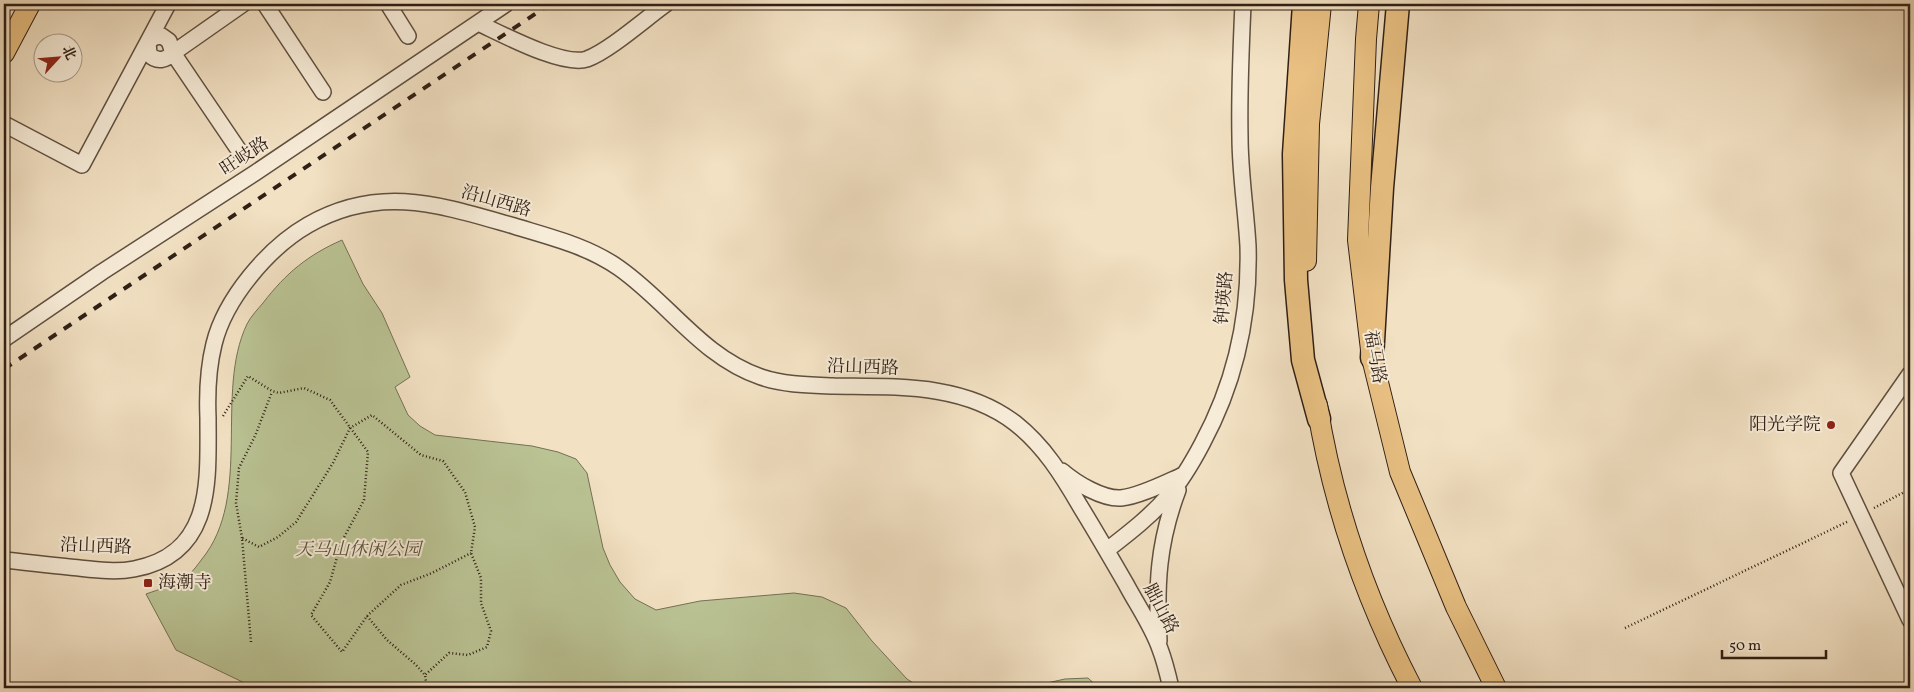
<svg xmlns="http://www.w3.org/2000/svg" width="1914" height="692" font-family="Vollkorn,'Noto Serif SC',serif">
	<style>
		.green { fill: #bac394; stroke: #747154 }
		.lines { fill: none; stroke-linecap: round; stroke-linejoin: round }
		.minor-casing { stroke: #605040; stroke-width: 18 }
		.major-casing { stroke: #2f1f15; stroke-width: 22 }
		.highway-casing { stroke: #2f1f15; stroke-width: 25 }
		.path { stroke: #2f1f15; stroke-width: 2.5; stroke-dasharray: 1 2.5; stroke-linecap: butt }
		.minor { stroke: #f7ecd8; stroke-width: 15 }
		.major { stroke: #e9c082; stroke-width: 20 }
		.highway { stroke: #e9c082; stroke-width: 22 }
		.rail { stroke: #2f1f15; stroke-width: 4; stroke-dasharray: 9 9; stroke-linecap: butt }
		.poi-dot { fill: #8f2418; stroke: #f7ecd8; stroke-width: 2 }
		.labels { text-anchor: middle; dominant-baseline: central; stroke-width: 4; stroke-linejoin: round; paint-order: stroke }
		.street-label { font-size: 18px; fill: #2f1f15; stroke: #f7ecd8 }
		.poi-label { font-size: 18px; fill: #2f1f15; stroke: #f7ecd8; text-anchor: end }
		.park-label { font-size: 18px; font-style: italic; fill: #59503b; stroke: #f7ecd8 }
	</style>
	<rect width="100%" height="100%" fill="#f2e1c3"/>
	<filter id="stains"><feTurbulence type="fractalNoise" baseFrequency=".004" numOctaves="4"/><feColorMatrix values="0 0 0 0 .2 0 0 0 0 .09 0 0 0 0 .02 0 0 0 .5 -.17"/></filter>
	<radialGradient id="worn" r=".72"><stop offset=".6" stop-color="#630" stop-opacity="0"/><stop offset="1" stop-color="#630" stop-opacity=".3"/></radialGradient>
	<path class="green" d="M342,240L363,284L382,313L410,377L395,387L408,415L420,426L435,435L532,446L558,452L576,459L587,473L603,548L610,565L620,582L635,599L656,610L700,601L794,593L822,597L846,608L872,641L907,679L921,688H255L176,650L146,594C160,589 175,585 187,576C193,572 198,564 202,559C253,496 214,393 247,324C251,316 258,309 263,303C286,273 308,255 342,240Z
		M1088,678L1099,688H1024L1065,679Z"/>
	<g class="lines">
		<g class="minor-casing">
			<path id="minor" d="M265,4L323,92
				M388,4L408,36
				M478,23C502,34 563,67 587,59C609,51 645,19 666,4
				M162,36L169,41L173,53C166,60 157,63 149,54L148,42L155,37Z
				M4,124L82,165L168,4
				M240,152L173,53L243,4
				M4,339L102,272L255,173L506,4
				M1910,374L1841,473L1910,620
				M1062,471C1076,483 1102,499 1121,498C1140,496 1165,483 1183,475
				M1107,550C1129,533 1151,516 1169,495C1182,480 1193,461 1202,444C1235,383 1250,316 1248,246C1246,210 1240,173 1240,137C1239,92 1241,48 1243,4
				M4,560C25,562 47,565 69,567C90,569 113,573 134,569C214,554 208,481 208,418C207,394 208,368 214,344C225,299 268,248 308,225C380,184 440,205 514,226C550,237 588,246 619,268C669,303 702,357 761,377C785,385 810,385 834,386C896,387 963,383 1015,423C1044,446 1062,475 1080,506C1096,532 1111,558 1126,584C1137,605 1152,626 1160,649C1165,662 1168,675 1171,688
				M1159,641C1156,585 1158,543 1178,490"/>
		</g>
		<g class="major-casing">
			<path id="major" d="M1369,4L1366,39L1358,240L1372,358L1400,472L1456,607L1496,688
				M4,53L30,4
				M1306,261L1309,124L1321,4
				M1317,405C1333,505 1365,598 1412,688"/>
		</g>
		<g class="highway-casing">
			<path id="highway" d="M1304,4L1294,154L1296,280L1303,360L1319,419
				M1372,358L1382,188L1398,4"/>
		</g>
		<path class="path" d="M223,416L248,376L272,391L279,393L304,388L330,400L368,452L364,500L341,543L330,582L311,615L342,652L367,616L387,640L415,664L425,675L427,688
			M1874,508L1910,489
			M242,538L236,503L239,468L255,436L272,392
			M367,616L401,585L432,573L471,553
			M1625,628L1849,521
			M251,642L242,538L259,547L278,537L296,522L333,463L350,428L372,415L421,455L443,461L465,492L475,527L471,553L481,578V603L491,631L487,647L468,655L449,653L425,675"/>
		<use href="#minor" class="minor"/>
		<use href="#major" class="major"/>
		<use href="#highway" class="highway"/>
		<path class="rail" d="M4,369L550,4"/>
	</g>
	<g class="poi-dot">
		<circle cx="1831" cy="425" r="5"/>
		<rect x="143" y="578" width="10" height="10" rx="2.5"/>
	</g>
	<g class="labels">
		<g class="street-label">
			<text transform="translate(245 157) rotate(-33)">旺岐路</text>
			<text transform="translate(496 202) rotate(16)">沿山西路</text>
			<text transform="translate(1225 298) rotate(-85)">钟瑛路</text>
			<text transform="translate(1374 357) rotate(80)">福马路</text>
			<text transform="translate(863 368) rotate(2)">沿山西路</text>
			<text transform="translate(96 547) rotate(2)">沿山西路</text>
			<text transform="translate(1160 609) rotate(62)">胐山路</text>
		</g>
		<g class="poi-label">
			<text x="1821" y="425">阳光学院</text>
			<text x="158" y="583" text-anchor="start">海潮寺</text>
		</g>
		<g class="park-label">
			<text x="358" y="550">天马山休闲公园</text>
		</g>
	</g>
	<rect width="1914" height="692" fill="none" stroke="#f2e1c3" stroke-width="20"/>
	<rect x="5" y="5" width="1904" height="682" fill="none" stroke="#2f1f15" stroke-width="2.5"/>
	<rect x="10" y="10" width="1894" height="672" fill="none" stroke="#2f1f15"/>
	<g transform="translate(58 58) rotate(64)"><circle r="24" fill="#f7ecd8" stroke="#a79a8a"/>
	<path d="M0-4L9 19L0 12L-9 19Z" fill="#8f2418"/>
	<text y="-8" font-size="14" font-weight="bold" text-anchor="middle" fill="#2f1f15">北</text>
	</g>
	<path d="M1722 650v8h104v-8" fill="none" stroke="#2f1f15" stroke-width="2.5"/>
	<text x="1729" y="650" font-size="15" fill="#2f1f15" stroke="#f7ecd8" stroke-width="4" paint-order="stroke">50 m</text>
	<rect width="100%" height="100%" filter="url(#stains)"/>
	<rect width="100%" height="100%" fill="url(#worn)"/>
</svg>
